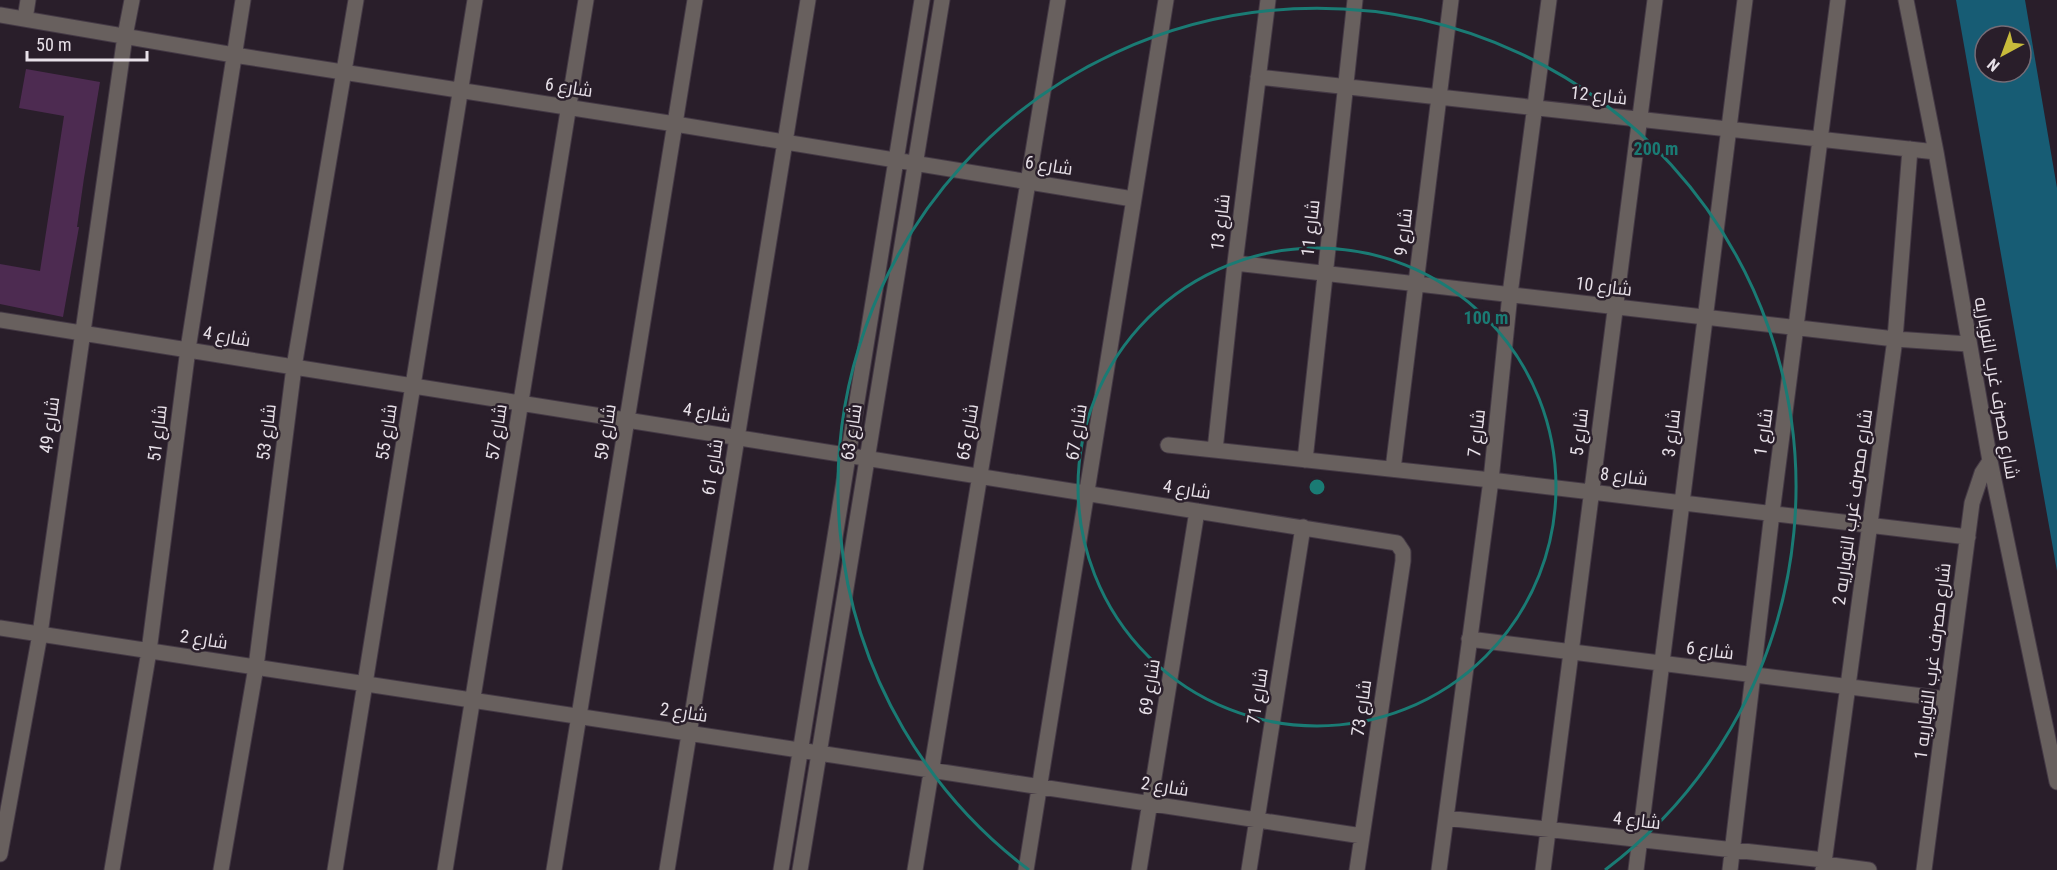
<svg xmlns="http://www.w3.org/2000/svg" width="2057" height="870" font-family="'Roboto Condensed',Cairo,sans-serif">
	<style>
		.water { fill: #175c74; fill-rule: evenodd }
		.building { fill: #4d2b51 }
		.lines { fill: none; stroke-linecap: round; stroke-linejoin: round }
		.street-casing { stroke: #443945; stroke-width: 17 }
		.street { stroke: #68605e; stroke-width: 15 }
		.ring { fill: none; stroke: #1a7b74; stroke-width: 3 }
		.labels { text-anchor: middle; dominant-baseline: central; stroke-width: 5; stroke-linejoin: round; paint-order: stroke }
		.street-label { font-size: 18px; fill: #e7e0e8; stroke: #291e2a }
		.centre { fill: #1a7b74; stroke: #291e2a; stroke-width: 3 }
		.ring-label { font-size: 18px; text-anchor: middle; font-weight: bold; fill: #1a7b74; stroke: #291e2a; stroke-width: 5; stroke-linejoin: round; paint-order: stroke }
	</style>
	<rect width="100%" height="100%" fill="#291e2a"/>
	<path class="water" d="M1956,0H2025L2057,188V571ZM1985,36H2021V72H1985Z"/>
	<path class="building" d="M26,69L100,82L84,178L77,227H79L63,317L0,304V264L40,271L64,116L19,108Z"/>
	<g class="lines">
		<g class="street-casing">
			<path id="street" d="M1906,0L1936,152L1990,461L2057,782
				M0,15L234,55L675,124L1133,199
				M25,19L28,0
				M1258,77L1936,152
				M1235,263L1895,339L1968,344
				M0,320L1397,543L1403,552V561L1357,870
				M1168,445L1491,480L1968,537
				M1215,450L1235,263L1268,0
				M1305,460L1355,0
				M1393,469L1451,0
				M0,628L1362,836
				M1469,639L1946,699
				M1446,818L1824,860
				M0,854L40,634L125,36L132,0
				M1824,864L1869,870
				M112,870L149,651L188,349L243,0
				M221,870L256,667L294,367L356,0
				M335,870L475,0
				M445,870L586,0
				M554,870L695,0
				M667,870L808,0
				M781,870L922,0
				M800,870L942,0
				M915,870L1058,0
				M1026,870L1166,0
				M1139,870L1197,511
				M1249,870L1303,527
				M1439,870L1491,480L1510,294L1549,0
				M1543,870L1655,0
				M1636,870L1745,0
				M1730,870L1772,513L1838,0
				M1823,870L1895,339L1910,149
				M1924,870L1972,503L1982,473L1990,461"/>
		</g>
		<use href="#street" class="street"/>
	</g>
	<g class="ring">
		<circle cx="1317" cy="487" r="239"/>
		<path d="M1029 870A479 479 0 1 1 1605 870"/>
	</g>
	<g class="labels">
		<g class="street-label">
			<text transform="translate(569 87) rotate(9)">شارع 6</text>
			<text transform="translate(1599 95) rotate(6)">شارع 12</text>
			<text transform="translate(1049 165) rotate(9)">شارع 6</text>
			<text transform="translate(1220 222) rotate(-83)">شارع 13</text>
			<text transform="translate(1310 228) rotate(-84)">شارع 11</text>
			<text transform="translate(1403 232) rotate(-83)">شارع 9</text>
			<text transform="translate(1604 286) rotate(7)">شارع 10</text>
			<text transform="translate(227 336) rotate(10)">شارع 4</text>
			<text transform="translate(1997 388) rotate(80)">شارع مصرف غرب النوباريه</text>
			<text transform="translate(707 412) rotate(9)">شارع 4</text>
			<text transform="translate(49 425) rotate(-82)">شارع 49</text>
			<text transform="translate(266 432) rotate(-83)">شارع 53</text>
			<text transform="translate(386 432) rotate(-81)">شارع 55</text>
			<text transform="translate(496 432) rotate(-81)">شارع 57</text>
			<text transform="translate(605 432) rotate(-81)">شارع 59</text>
			<text transform="translate(851 432) rotate(-81)">شارع 63</text>
			<text transform="translate(967 432) rotate(-80)">شارع 65</text>
			<text transform="translate(1076 432) rotate(-81)">شارع 67</text>
			<text transform="translate(1579 432) rotate(-83)">شارع 5</text>
			<text transform="translate(1763 432) rotate(-82)">شارع 1</text>
			<text transform="translate(157 433) rotate(-83)">شارع 51</text>
			<text transform="translate(1476 433) rotate(-84)">شارع 7</text>
			<text transform="translate(1671 433) rotate(-83)">شارع 3</text>
			<text transform="translate(712 467) rotate(-81)">شارع 61</text>
			<text transform="translate(1624 476) rotate(7)">شارع 8</text>
			<text transform="translate(1187 489) rotate(9)">شارع 4</text>
			<text transform="translate(1852 507) rotate(-82)">شارع مصرف غرب النوباريه 2</text>
			<text transform="translate(204 639) rotate(9)">شارع 2</text>
			<text transform="translate(1710 650) rotate(7)">شارع 6</text>
			<text transform="translate(1932 661) rotate(-83)">شارع مصرف غرب النوباريه 1</text>
			<text transform="translate(1149 687) rotate(-81)">شارع 69</text>
			<text transform="translate(1257 696) rotate(-81)">شارع 71</text>
			<text transform="translate(1361 708) rotate(-82)">شارع 73</text>
			<text transform="translate(684 712) rotate(9)">شارع 2</text>
			<text transform="translate(1165 786) rotate(9)">شارع 2</text>
			<text transform="translate(1637 820) rotate(6)">شارع 4</text>
		</g>
	</g>
	<circle cx="1317" cy="487" r="9" class="centre"/>
	<g class="ring-label">
		<text x="1656" y="155">200 m</text>
		<text x="1486" y="324">100 m</text>
	</g>
	<g transform="translate(2003 54) rotate(221)"><circle r="28" fill="#291e2a" stroke="#756c76" stroke-width="1.5"/>
	<path d="M0-4.5L10 22L0 15L-10 22Z" fill="#c8bb3b"/>
	<text y="-9" font-size="16" font-weight="bold" text-anchor="middle" fill="#e7e0e8">N</text>
	</g>
	<path d="M27 51v9h120v-9" fill="none" stroke="#e7e0e8" stroke-width="3"/>
	<text x="36" y="51" font-size="18" fill="#e7e0e8" stroke="#291e2a" stroke-width="4.5" paint-order="stroke">50 m</text>
</svg>
